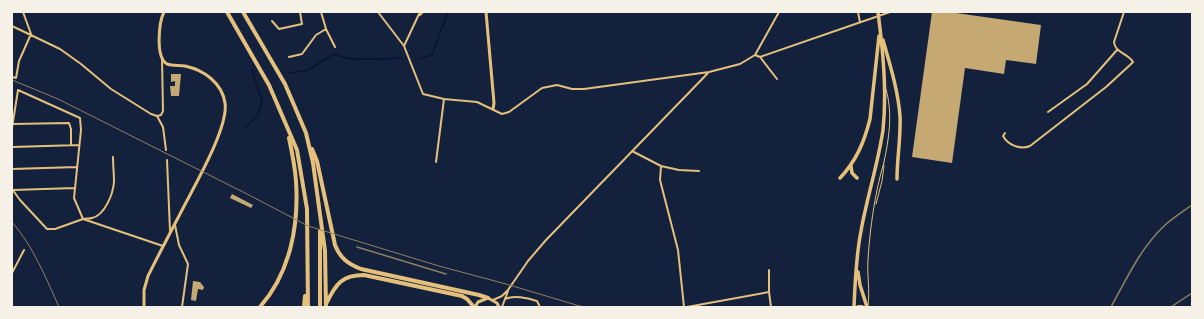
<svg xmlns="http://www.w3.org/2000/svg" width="1204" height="319" font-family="Barlow,sans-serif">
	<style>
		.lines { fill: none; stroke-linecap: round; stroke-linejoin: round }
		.stream { stroke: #0b132b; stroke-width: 1.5 }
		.building { fill: #c6a872 }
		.service { stroke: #e5c07b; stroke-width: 1 }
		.minor { stroke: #e5c07b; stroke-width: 2 }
		.tertiary { stroke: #e5c07b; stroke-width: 3 }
		.secondary { stroke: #e5c07b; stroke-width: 3 }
		.trunk { stroke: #e5c07b; stroke-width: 3.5 }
		.motorway { stroke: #e5c07b; stroke-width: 4 }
		.tram { stroke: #918062; stroke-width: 1 }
		.rail { stroke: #918062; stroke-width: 1.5 }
	</style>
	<rect width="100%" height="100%" fill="#14213d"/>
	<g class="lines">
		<path class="stream" d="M418,59L432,55L448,12
			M289,73L308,70L334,54C355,63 379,58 401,58
			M246,127L258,115L262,101L252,70"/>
	</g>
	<path class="building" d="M932,12H949L1041,25L1036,64L1006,60L1004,74L965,68L952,163L912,157Z
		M171,74H181L179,96H171L170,86H175V81L171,82Z
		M232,194L253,205L251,208L230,198Z
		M193,281L200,282L204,287L203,290L198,289L196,301L191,300Z"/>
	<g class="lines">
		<path class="service" d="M884,162C889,138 893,114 886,89
			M876,204L882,181L884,165
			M868,306C870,290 867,275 868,259C870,228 875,192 884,162"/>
		<path class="minor" d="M321,12L326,29L335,47
			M378,12L404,46L423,94L444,99L477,102L502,114L509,112L542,88L557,85L572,89H584L709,72L740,64L755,55L779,12
			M858,12L860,22
			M272,21L279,29L302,24L300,12
			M12,26L60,49L81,64L111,89L151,114L157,116L163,127L166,150
			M404,46L419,14L420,15L423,12
			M755,55L760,57L890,12
			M289,57L302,54L316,35L326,29
			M760,57L777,79
			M12,77L16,78L19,61L31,34L23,12
			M1048,112L1087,84L1117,50
			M157,116L161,115L163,111L162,59
			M13,124L69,123L71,129V145
			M12,128L18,90L80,118L81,130L74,198L83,219C86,218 90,219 92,218C105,215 113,194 114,182C114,174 113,165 113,157
			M1005,133L1003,136C1008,145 1020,150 1030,146L1106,87L1130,65L1133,62C1128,53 1115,53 1114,42L1124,12
			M12,147L79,145
			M632,151L661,166L660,180L678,250L684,307
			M167,160L170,231
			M436,162L444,99
			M661,166L679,170L699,171
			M12,169L77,167
			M12,189L20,200L47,229H55L83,219L163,246
			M13,190L75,188
			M175,225L179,245L188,264L182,307
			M769,270V292L771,307
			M12,273L24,250
			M505,299C516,295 526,298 537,301L540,307
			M493,300L502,296L508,290L528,261L546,240L708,73
			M502,307L508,291
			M687,307L769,292"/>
		<path class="tertiary" d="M486,12L494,103L493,109"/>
		<path class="secondary" d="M144,307V290L148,276C158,256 169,235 180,214C192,190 229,128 225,103C222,83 204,70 185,66C180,65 172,66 167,64C155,57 159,22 164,12
			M475,307L478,302L488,298L497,303L499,307"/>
		<path class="trunk" d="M883,40C890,65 898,90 900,116C901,137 897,158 897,179
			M851,166L852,173L857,178
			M840,178C856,161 864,143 870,119L879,36
			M858,272L860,285L867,307
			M854,307C855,282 856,256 861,231C867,197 878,164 883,130C887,91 883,51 878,12"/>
		<path class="motorway" d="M227,12L269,85L297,150L307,209L308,307
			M243,12L285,84L306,133L313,163L325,251L326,307
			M312,149L317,161L335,245C340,258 348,264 361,269L479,295L488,298
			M327,302C336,284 342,275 364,275L462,296L467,299L474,307
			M260,307C290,273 299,226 296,181C295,167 292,152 289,138
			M304,307L305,296
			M320,307V231
			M858,307H862"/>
		<path class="tram" d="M12,80L58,99L249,195L308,226L439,266L506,284L583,307
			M12,222C33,246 46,278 59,307"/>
		<path class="rail" d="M357,247L446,274
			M1111,307C1126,280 1140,249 1163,227C1171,219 1182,212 1192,205
			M1171,307L1192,293"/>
	</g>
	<rect width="1204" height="319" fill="none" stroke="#f6f1e7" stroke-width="26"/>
</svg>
